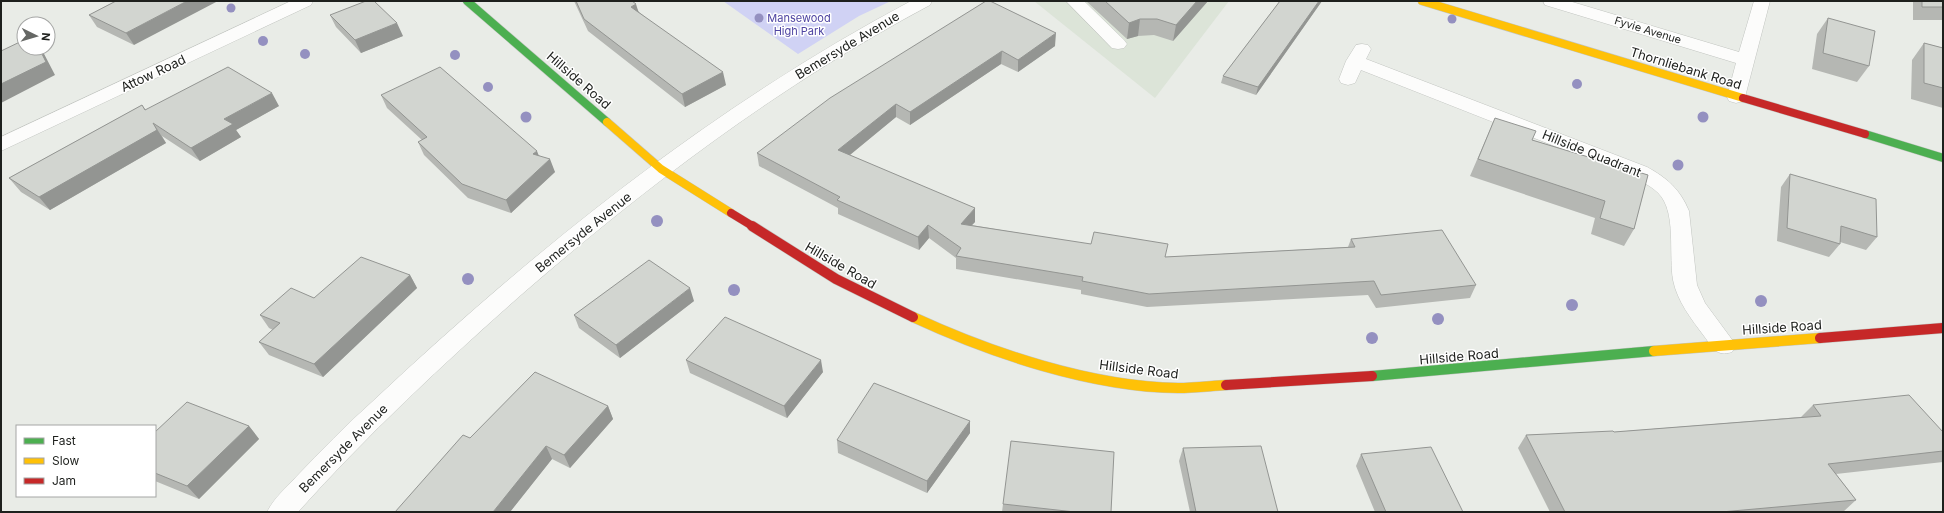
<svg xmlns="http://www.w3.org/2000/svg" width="1944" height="513" font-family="Inter,sans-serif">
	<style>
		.built { fill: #dce4d8 }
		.green { fill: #d0d2f4 }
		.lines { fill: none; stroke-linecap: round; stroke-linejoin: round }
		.lane-casing { stroke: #c2c5c1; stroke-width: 1 }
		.street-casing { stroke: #c2c5c1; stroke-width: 1 }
		.fast-far1-casing { stroke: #c2c5c1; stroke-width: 9 }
		.fast-casing { stroke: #c2c5c1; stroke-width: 11 }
		.slow-far1-casing { stroke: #c2c5c1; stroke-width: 9 }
		.slow-casing { stroke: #c2c5c1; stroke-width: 11 }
		.jam-far1-casing { stroke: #c2c5c1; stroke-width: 9 }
		.jam-casing { stroke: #c2c5c1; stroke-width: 11 }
		.lane { fill: #fcfcfb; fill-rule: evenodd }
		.street { fill: #fcfcfb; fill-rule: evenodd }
		.fast-far1 { stroke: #4caf50; stroke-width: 8 }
		.fast { stroke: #4caf50; stroke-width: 10 }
		.slow-far1 { stroke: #ffc107; stroke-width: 8 }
		.slow { stroke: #ffc107; stroke-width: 10 }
		.jam-far1 { stroke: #c62828; stroke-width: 8 }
		.jam { stroke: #c62828; stroke-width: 10 }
		.tree { fill: #9490c0 }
		.wall { fill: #b5b7b3 }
		.shaded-wall { fill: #939592 }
		.building { fill: #d2d5d0; stroke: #939592 }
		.labels { text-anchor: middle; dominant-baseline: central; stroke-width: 3; stroke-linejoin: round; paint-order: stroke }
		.far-park-label { font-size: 11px; fill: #4e44a1; stroke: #fff }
		.far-street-label { font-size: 11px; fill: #1e201d; stroke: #fff }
		.street-label { font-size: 13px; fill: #1e201d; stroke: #fff }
	</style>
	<rect width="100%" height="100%" fill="#e9ece7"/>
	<path class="built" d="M1034,1H1229L1155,98Z"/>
	<path class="green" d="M723,1H891L859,16L798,54Z"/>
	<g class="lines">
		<g class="lane-casing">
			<path id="lane" d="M1066,1H1084L1124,40L1127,44L1124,48L1118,49L1112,48Z"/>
		</g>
		<g class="street-casing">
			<path id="street" d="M291,1H313L311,5L1,151V137Z
				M911,1H932L930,5C780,85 649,184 521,295C443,364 367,435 298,512H267C274,498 286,488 296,477C321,451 346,425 373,401C536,248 713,106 911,1Z
				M1543,1H1569L1739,52L1754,1H1770L1745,97L1743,101L1736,103L1729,101L1727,97L1736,63L1545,5Z
				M1362,44L1368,45L1371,49L1366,59L1647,167C1667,178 1680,189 1689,211L1697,285L1705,303L1736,345L1732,352C1716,357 1713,348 1704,336C1692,320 1677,301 1673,280C1669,256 1675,222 1664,201C1658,189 1644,183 1633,177L1361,70L1355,83L1348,85L1341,83L1339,79L1346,61L1356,45Z"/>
		</g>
		<g class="fast-far1-casing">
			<path id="fast-far1" d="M467,1L607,122
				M1865,134L1943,158"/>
		</g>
		<g class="fast-casing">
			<path id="fast" d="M1372,376L1654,351"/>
		</g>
		<g class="slow-far1-casing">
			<path id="slow-far1" d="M1422,1L1743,98
				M607,122L661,169L731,213"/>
		</g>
		<g class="slow-casing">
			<path id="slow" d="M913,317C991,353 1091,387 1178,388C1194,388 1210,386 1226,385
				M1654,351L1820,338"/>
		</g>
		<g class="jam-far1-casing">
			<path id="jam-far1" d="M1743,98L1865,134
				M731,213L754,227"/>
		</g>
		<g class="jam-casing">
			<path id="jam" d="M752,226L836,279L913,317
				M1820,338L1943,328
				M1226,385L1372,376"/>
		</g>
		<use href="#lane" class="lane"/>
		<use href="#street" class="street"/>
		<use href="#fast-far1" class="fast-far1"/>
		<use href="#fast" class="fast"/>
		<use href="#slow-far1" class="slow-far1"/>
		<use href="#slow" class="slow"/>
		<use href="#jam-far1" class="jam-far1"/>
		<use href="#jam" class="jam"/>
	</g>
	<g class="tree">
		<circle cx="231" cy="8" r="4.5"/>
		<circle cx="759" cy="18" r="4.5"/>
		<circle cx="1452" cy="19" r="4.5"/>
		<circle cx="263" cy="41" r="5"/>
		<circle cx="305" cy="54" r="5"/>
		<circle cx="455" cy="55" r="5"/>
		<circle cx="1577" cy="84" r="5"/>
		<circle cx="488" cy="87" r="5"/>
		<circle cx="526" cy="117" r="5.5"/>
		<circle cx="1703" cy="117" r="5.5"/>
		<circle cx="1678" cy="165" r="5.5"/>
		<circle cx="657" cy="221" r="6"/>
		<circle cx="468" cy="279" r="6"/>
		<circle cx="734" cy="290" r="6"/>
		<circle cx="1761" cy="301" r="6"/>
		<circle cx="1572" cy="305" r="6"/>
		<circle cx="1438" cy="319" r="6"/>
		<circle cx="1372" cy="338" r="6"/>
	</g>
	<path class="wall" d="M116,1L134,45L97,27L89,15Z
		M574,1H632L639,12L726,85L685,107L588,31Z
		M986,1L1055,46L1018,72L1001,64L910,125L896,117L850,155L975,222L971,225L1165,257L1348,247L1351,239L1476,285L1470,298L1376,308L1368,295L1147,307L1081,294V290L956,269V258L929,238L919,250L838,214V208L759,166L757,153Z
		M1086,1H1208L1173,41L1154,35L1138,36L1127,39Z
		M1280,1H1322L1256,95L1221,83L1223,76Z
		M1913,1H1943V20H1913Z
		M330,15L403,36L361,53L336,27Z
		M1828,18L1869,66L1857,82L1812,69L1817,34Z
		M1924,43L1943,48V108L1911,99L1912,60Z
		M381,95L539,155L555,172L511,213L468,198L424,155L418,142L422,140L387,108Z
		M142,105L146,110L279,106L236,130L241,137L200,161L162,136L166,143L50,210L21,192L9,178Z
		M1495,118L1532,140L1648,175L1634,229L1624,246L1591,234L1595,218L1470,176Z
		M1790,174L1877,237L1866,250L1840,242V244L1829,257L1777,241L1781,187Z
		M410,275L417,288L323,377L269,355L259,342L273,330L269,328L260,315L314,298Z
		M694,301L620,358L579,328L574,315Z
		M686,360L823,372L787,418L690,373Z
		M1813,405L1943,432V462L1836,474L1856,500L1843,512H1550L1518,448L1526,435L1614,432L1801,417Z
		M608,406L613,419L570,468L552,459L510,512L470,438Z
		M249,426L259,439L199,499L155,481V432Z
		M970,433L927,493L838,453L837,440Z
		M1183,448L1278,512H1190L1179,461Z
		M1361,454L1463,512H1375L1356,466Z
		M1003,504L1111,512H1002Z"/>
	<path class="shaded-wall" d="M187,1H218L134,45L126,33Z
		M1197,1H1208L1173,41L1176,25Z
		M1319,1H1322L1256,95L1258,87Z
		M636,4L640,17L631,7Z
		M1140,19L1138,36L1127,39L1129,23Z
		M397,23L403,36L361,53L355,40Z
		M1056,33L1055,46L1018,72V60Z
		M39,48H41L55,75L1,103V84Z
		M1002,51L1001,64L910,125V112Z
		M723,72L726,85L685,107L682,94Z
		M272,93L279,106L236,130L241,137L200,161L191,148L224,119Z
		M896,104V117L840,163L838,150Z
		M153,123L166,143L50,210L39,197Z
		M537,151L542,164L533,154Z
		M550,159L555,172L511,213L506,200Z
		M975,208V222L961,237V224Z
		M928,225L929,238L919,250L918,237Z
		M410,275L417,288L323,377L314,364Z
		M690,288L694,301L620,358L616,345Z
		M821,360L823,372L787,418L784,406Z
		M608,406L613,419L570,468L564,455Z
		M970,421V433L927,493V481Z
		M249,426L259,439L199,499L187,486Z
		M546,446L552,459L510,512H493Z"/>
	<path class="building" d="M116,1H187L126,33L89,15Z
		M366,1H374L397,23L355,40L330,15Z
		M576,1H632L636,4L631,7L723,72L682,94L584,19Z
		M986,1H990L1056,33L1018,60L1002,51L910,112L896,104L838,150L975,208L961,224L1091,244L1094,232L1168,244L1165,257L1355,247L1351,239L1442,230L1476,285L1381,295L1374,281L1149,294L1082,281L1083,277L956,256L961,248L928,225L918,237L837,200L840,197L757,153L830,98Z
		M1105,1H1197L1176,25L1157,19H1140L1129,23Z
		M1280,1H1319L1258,87L1223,76Z
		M1922,1H1943V7H1922Z
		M1828,18L1875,31L1869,66L1823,53Z
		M24,40V48H39L46,62L1,84V51Z
		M1924,43L1943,48V88L1924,83Z
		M228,67L272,93L224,119L233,124L191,148L153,123L157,130L39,197L9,178L142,105L145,110Z
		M440,67L537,151L533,154L550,159L506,200L462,184L418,142L427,137L381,95Z
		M1495,118L1536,131L1532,140L1648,175L1634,229L1600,218L1605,201L1478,159Z
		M1790,174L1876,199L1877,237L1841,226L1840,244L1787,228Z
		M361,257L410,275L314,364L259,342L280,323L260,315L291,288L314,298Z
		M649,260L690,288L616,345L574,315Z
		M725,317L821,360L784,406L686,360Z
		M535,372L608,406L564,455L546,446L493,512H395L463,435L470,438Z
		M874,383L970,421L927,481L837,440Z
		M1909,395L1943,432V451L1828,464L1856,500L1721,512H1565L1526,435L1613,431L1614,432L1821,416L1813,405Z
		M187,402L249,426L187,486L155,473V432Z
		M1011,441L1114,452L1111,512H1075L1003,504Z
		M1261,446L1278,512H1196L1183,448Z
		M1431,447L1463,512H1386L1361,454Z"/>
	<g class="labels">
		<g class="far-park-label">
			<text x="799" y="18">Mansewood<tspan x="799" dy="13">High Park</tspan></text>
		</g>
		<g class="far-street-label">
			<text transform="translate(1648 30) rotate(17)">Fyvie Avenue</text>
		</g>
		<g class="street-label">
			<text transform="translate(847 45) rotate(-31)">Bemersyde Avenue</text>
			<text transform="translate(1686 68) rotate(17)">Thornliebank Road</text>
			<text transform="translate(153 73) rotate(-25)">Attow Road</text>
			<text transform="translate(579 80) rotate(41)">Hillside Road</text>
			<text transform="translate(1592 153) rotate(22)">Hillside Quadrant</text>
			<text transform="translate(583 232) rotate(-39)">Bemersyde Avenue</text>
			<text transform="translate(841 265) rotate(30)">Hillside Road</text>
			<text transform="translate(1782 327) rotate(-4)">Hillside Road</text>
			<text transform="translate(1459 356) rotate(-5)">Hillside Road</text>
			<text transform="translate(1139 369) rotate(7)">Hillside Road</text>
			<text transform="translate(343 448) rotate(-45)">Bemersyde Avenue</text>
		</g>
	</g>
	<rect width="1944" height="513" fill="none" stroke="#1e201d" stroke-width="4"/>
	<rect x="16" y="425" width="140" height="72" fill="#ffffff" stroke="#a5a6a5"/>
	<rect x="24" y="438" width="20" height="6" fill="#4caf50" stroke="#a5a6a5"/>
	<text x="52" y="445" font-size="12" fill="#1e201d">Fast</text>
	<rect x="24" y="458" width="20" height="6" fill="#ffc107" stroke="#a5a6a5"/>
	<text x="52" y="465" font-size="12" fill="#1e201d">Slow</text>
	<rect x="24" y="478" width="20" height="6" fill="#c62828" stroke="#a5a6a5"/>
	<text x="52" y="485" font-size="12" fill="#1e201d">Jam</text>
	<g transform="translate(36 36) rotate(95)"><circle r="19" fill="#ffffff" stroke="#a5a6a5"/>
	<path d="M0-3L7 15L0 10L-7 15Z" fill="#656764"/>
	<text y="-6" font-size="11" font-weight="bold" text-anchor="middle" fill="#1e201d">N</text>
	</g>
</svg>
